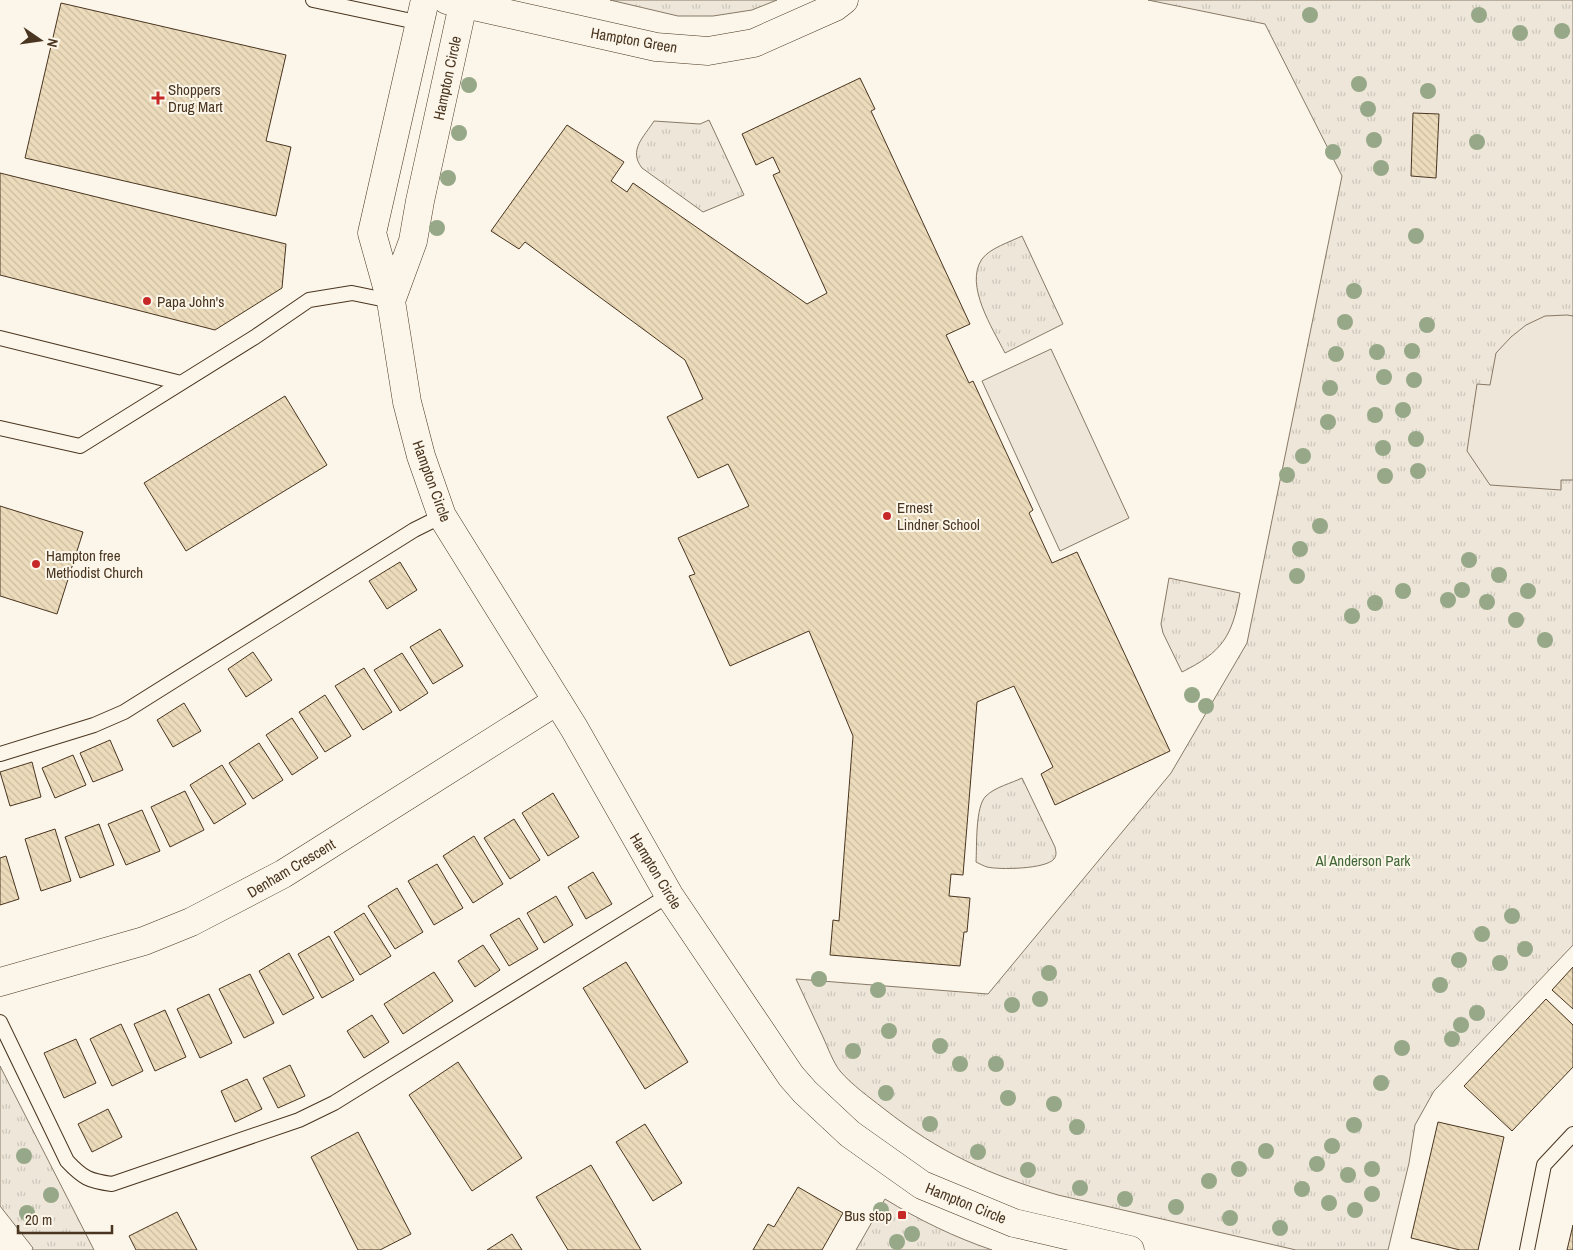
<svg xmlns="http://www.w3.org/2000/svg" width="1573" height="1250" font-family="'Archivo Narrow',sans-serif">
	<style>
		.grass { fill: url(#grass-tufts); stroke: #887966 }
		.pitch { fill: #ede6d9; stroke: #887966 }
		.building { fill: url(#building-back-hatch); stroke: #4a3520 }
		.lines { fill: none; stroke-linecap: round; stroke-linejoin: round }
		.lane-casing { stroke: #4a3520; stroke-width: 16 }
		.street-casing { stroke: #4a3520; stroke-width: 29 }
		.secondary-casing { stroke: #4a3520; stroke-width: 29 }
		.lane { stroke: #fbf6e9; stroke-width: 14 }
		.street { stroke: #fbf6e9; stroke-width: 28 }
		.secondary { stroke: #fbf6e9; stroke-width: 28 }
		.tree { fill: #96a887 }
		.poi-dot { fill: #c62828; stroke: #fbf6e9; stroke-width: 2 }
		.labels { text-anchor: middle; dominant-baseline: central; stroke-width: 4; stroke-linejoin: round; paint-order: stroke }
		.street-label { font-size: 15px; fill: #4a3520; stroke: #fbf6e9 }
		.poi-label { font-size: 15px; fill: #4a3520; stroke: #fbf6e9; text-anchor: start }
		.park-label { font-size: 15px; fill: #436837; stroke: #fbf6e9 }
	</style>
	<defs>
		<pattern id="grass-tufts" width="24" height="20" patternUnits="userSpaceOnUse" patternTransform="scale(1.25)"><rect width="24" height="20" fill="#ede6d9"/><path d="M3 7l-1-3M5 7V3M7 7l1-3M15 17l-1-3M17 17v-4M19 17l1-3" fill="none" stroke="#cdc6ba"/></pattern>
		<pattern id="building-back-hatch" width="6" height="6" patternUnits="userSpaceOnUse" patternTransform="scale(1.25)"><rect width="6" height="6" fill="#ecdcbc"/><path d="M-1 5l2 2M0 0l6 6M5-1l2 2" fill="none" stroke="#ccbda1"/></pattern>
	</defs>
	<rect width="100%" height="100%" fill="#fbf6e9"/>
	<path class="grass" d="M610,0H777L752,10L713,16H678Z
		M1148,0H1573V945L1434,1091L1415,1125L1409,1163L1388,1250H1296L1058,1195C989,1175 940,1153 883,1108C869,1097 852,1085 840,1071C833,1062 828,1048 823,1037C814,1018 805,998 796,979L988,994L1171,773L1247,643L1342,176L1265,24Z
		M709,120L744,195L703,212L642,168C628,150 644,137 654,121L700,124Z
		M1022,236L1063,324L1005,353C993,329 964,285 982,259C990,248 1010,242 1022,236Z
		M1169,578L1240,593C1232,637 1222,652 1182,672L1163,633L1161,624Z
		M1022,778L1055,847C1056,852 1057,855 1054,859C1046,869 1000,870 987,867C984,866 980,864 976,862C977,847 975,806 986,796C995,787 1012,783 1022,778Z
		M0,1066L94,1250H32L33,1248L0,1206Z
		M885,1199C919,1220 954,1237 992,1250H856Z"/>
	<path class="pitch" d="M1567,315L1573,316V480H1561V490L1490,485L1467,451L1477,384L1490,385L1496,353L1511,337L1526,325L1545,316Z
		M1051,349L1129,518L1060,551L982,381Z"/>
	<path class="building" d="M61,3L286,55L266,141L291,147L276,216L25,158Z
		M860,78L875,109L871,111L970,324L946,335L969,383L973,381L1033,510L1029,513L1052,563L1077,552L1170,751L1055,805L1041,774L1053,767L1014,686L977,702L963,875L951,874L949,896L970,898L967,932H964L960,966L830,955L833,920L839,921L853,736L809,631L730,666L689,576L695,574L678,538L749,506L728,464L698,478L667,417L703,399L685,360L525,242L519,249L491,231L567,125L624,162L611,181L627,192L633,183L807,304L827,293L773,175L780,172L773,157L756,165L742,134Z
		M1413,113L1439,114L1436,178L1411,176Z
		M0,173L286,244L282,288L215,330L0,275Z
		M285,396L327,465L186,551L144,483Z
		M0,506L83,532L57,614L0,596Z
		M400,562L417,590L387,609L369,581Z
		M440,629L463,666L433,684L410,647Z
		M253,652L272,680L246,697L228,669Z
		M402,653L428,693L400,711L374,670Z
		M364,668L392,712L363,730L335,686Z
		M325,695L351,736L325,752L299,712Z
		M184,703L201,731L173,747L157,720Z
		M292,718L318,758L292,775L266,735Z
		M110,740L123,770L93,782L80,753Z
		M259,743L283,780L253,799L229,763Z
		M73,755L86,785L55,798L42,768Z
		M32,762L41,797L10,806L0,772Z
		M222,765L246,804L214,824L190,785Z
		M185,791L204,830L170,847L151,807Z
		M553,793L579,837L548,856L522,813Z
		M142,810L160,851L126,865L108,824Z
		M514,819L540,860L510,879L484,838Z
		M99,824L114,865L80,878L65,837Z
		M55,829L71,881L41,891L25,839Z
		M474,836L503,884L473,903L443,856Z
		M6,856L19,899L0,905V858Z
		M437,864L463,908L434,925L408,881Z
		M593,872L612,904L586,919L568,887Z
		M397,888L423,932L395,949L368,906Z
		M556,896L573,925L544,943L527,913Z
		M364,913L391,956L360,975L334,932Z
		M519,918L538,949L509,966L490,935Z
		M329,936L354,980L322,998L298,954Z
		M483,945L500,970L475,987L458,961Z
		M289,953L314,998L283,1015L259,971Z
		M626,962L688,1062L645,1089L583,988Z
		M1573,967V1009L1552,990Z
		M434,972L453,1001L403,1034L384,1004Z
		M250,974L274,1023L244,1038L219,989Z
		M209,994L232,1043L200,1058L177,1009Z
		M1546,999L1573,1025V1067L1512,1131L1464,1086Z
		M165,1010L186,1057L155,1071L134,1024Z
		M372,1015L389,1042L364,1058L347,1031Z
		M121,1024L143,1071L112,1086L90,1039Z
		M76,1039L96,1083L64,1098L44,1053Z
		M458,1062L522,1158L472,1191L409,1095Z
		M290,1065L305,1096L278,1108L263,1078Z
		M247,1079L262,1109L235,1122L221,1091Z
		M108,1109L122,1137L92,1152L78,1124Z
		M1438,1122L1504,1137L1478,1250H1460L1411,1238Z
		M645,1124L682,1183L653,1201L616,1142Z
		M358,1132L411,1234L380,1250H358L311,1157Z
		M591,1165L641,1250H568L536,1197Z
		M798,1187L843,1213L822,1250H753L768,1224L774,1227Z
		M177,1212L197,1250H136L129,1236Z
		M1573,1225V1250H1567Z
		M512,1234L522,1250H487Z"/>
	<g class="lines">
		<g class="lane-casing">
			<path id="lane" d="M313,0L421,23
				M0,338L181,383
				M0,428L80,446L255,337L309,300L352,293L391,301
				M0,754L94,725L124,712L414,530L442,516
				M0,1022L67,1161C83,1178 89,1181 112,1184L299,1120L334,1103L669,895
				M1527,1250L1544,1165L1573,1134"/>
		</g>
		<g class="street-casing">
			<path id="street" d="M447,0L656,47L708,51L754,43L835,7L844,0
				M0,982L144,941L191,922L283,874L557,701"/>
		</g>
		<g class="secondary-casing">
			<path id="secondary" d="M425,0L372,233L391,301L407,402L421,456L442,516L574,728L669,895L791,1076L805,1092L850,1134L922,1185L1014,1223L1130,1250
				M391,301L413,241L420,201L464,0"/>
		</g>
		<use href="#lane" class="lane"/>
		<use href="#street" class="street"/>
		<use href="#secondary" class="secondary"/>
	</g>
	<g class="tree">
		<circle cx="1310" cy="15" r="8"/>
		<circle cx="1479" cy="15" r="8"/>
		<circle cx="1562" cy="31" r="8"/>
		<circle cx="1520" cy="33" r="8"/>
		<circle cx="1359" cy="84" r="8"/>
		<circle cx="469" cy="85" r="8"/>
		<circle cx="1428" cy="91" r="8"/>
		<circle cx="1368" cy="109" r="8"/>
		<circle cx="459" cy="133" r="8"/>
		<circle cx="1374" cy="140" r="8"/>
		<circle cx="1477" cy="142" r="8"/>
		<circle cx="1333" cy="152" r="8"/>
		<circle cx="1381" cy="168" r="8"/>
		<circle cx="448" cy="178" r="8"/>
		<circle cx="437" cy="228" r="8"/>
		<circle cx="1416" cy="236" r="8"/>
		<circle cx="1354" cy="291" r="8"/>
		<circle cx="1345" cy="322" r="8"/>
		<circle cx="1427" cy="325" r="8"/>
		<circle cx="1412" cy="351" r="8"/>
		<circle cx="1377" cy="352" r="8"/>
		<circle cx="1336" cy="354" r="8"/>
		<circle cx="1384" cy="377" r="8"/>
		<circle cx="1414" cy="380" r="8"/>
		<circle cx="1330" cy="388" r="8"/>
		<circle cx="1403" cy="410" r="8"/>
		<circle cx="1375" cy="415" r="8"/>
		<circle cx="1328" cy="422" r="8"/>
		<circle cx="1416" cy="439" r="8"/>
		<circle cx="1383" cy="448" r="8"/>
		<circle cx="1303" cy="456" r="8"/>
		<circle cx="1418" cy="471" r="8"/>
		<circle cx="1287" cy="475" r="8"/>
		<circle cx="1385" cy="476" r="8"/>
		<circle cx="1320" cy="526" r="8"/>
		<circle cx="1300" cy="549" r="8"/>
		<circle cx="1469" cy="560" r="8"/>
		<circle cx="1499" cy="575" r="8"/>
		<circle cx="1297" cy="576" r="8"/>
		<circle cx="1462" cy="590" r="8"/>
		<circle cx="1403" cy="591" r="8"/>
		<circle cx="1528" cy="591" r="8"/>
		<circle cx="1448" cy="600" r="8"/>
		<circle cx="1487" cy="602" r="8"/>
		<circle cx="1375" cy="603" r="8"/>
		<circle cx="1352" cy="616" r="8"/>
		<circle cx="1516" cy="620" r="8"/>
		<circle cx="1545" cy="640" r="8"/>
		<circle cx="1192" cy="695" r="8"/>
		<circle cx="1206" cy="706" r="8"/>
		<circle cx="1512" cy="916" r="8"/>
		<circle cx="1482" cy="934" r="8"/>
		<circle cx="1525" cy="949" r="8"/>
		<circle cx="1459" cy="960" r="8"/>
		<circle cx="1500" cy="963" r="8"/>
		<circle cx="1049" cy="973" r="8"/>
		<circle cx="819" cy="979" r="8"/>
		<circle cx="1440" cy="985" r="8"/>
		<circle cx="878" cy="990" r="8"/>
		<circle cx="1040" cy="999" r="8"/>
		<circle cx="1012" cy="1005" r="8"/>
		<circle cx="1477" cy="1013" r="8"/>
		<circle cx="1461" cy="1025" r="8"/>
		<circle cx="889" cy="1031" r="8"/>
		<circle cx="1452" cy="1039" r="8"/>
		<circle cx="940" cy="1046" r="8"/>
		<circle cx="1402" cy="1048" r="8"/>
		<circle cx="853" cy="1051" r="8"/>
		<circle cx="960" cy="1064" r="8"/>
		<circle cx="996" cy="1064" r="8"/>
		<circle cx="1381" cy="1083" r="8"/>
		<circle cx="886" cy="1093" r="8"/>
		<circle cx="1008" cy="1098" r="8"/>
		<circle cx="1054" cy="1104" r="8"/>
		<circle cx="930" cy="1124" r="8"/>
		<circle cx="1354" cy="1125" r="8"/>
		<circle cx="1077" cy="1127" r="8"/>
		<circle cx="1332" cy="1146" r="8"/>
		<circle cx="1266" cy="1151" r="8"/>
		<circle cx="978" cy="1152" r="8"/>
		<circle cx="24" cy="1156" r="8"/>
		<circle cx="1317" cy="1164" r="8"/>
		<circle cx="1239" cy="1169" r="8"/>
		<circle cx="1372" cy="1169" r="8"/>
		<circle cx="1028" cy="1170" r="8"/>
		<circle cx="1348" cy="1175" r="8"/>
		<circle cx="1209" cy="1181" r="8"/>
		<circle cx="1080" cy="1188" r="8"/>
		<circle cx="1302" cy="1189" r="8"/>
		<circle cx="1372" cy="1194" r="8"/>
		<circle cx="51" cy="1195" r="8"/>
		<circle cx="1125" cy="1199" r="8"/>
		<circle cx="1329" cy="1203" r="8"/>
		<circle cx="1176" cy="1207" r="8"/>
		<circle cx="881" cy="1210" r="8"/>
		<circle cx="1355" cy="1210" r="8"/>
		<circle cx="27" cy="1213" r="8"/>
		<circle cx="1230" cy="1218" r="8"/>
		<circle cx="1280" cy="1228" r="8"/>
		<circle cx="912" cy="1234" r="8"/>
		<circle cx="897" cy="1242" r="8"/>
	</g>
	<g class="poi-dot">
		<path d="M155.5 90.5h5v5h5v5h-5v5h-5v-5h-5v-5h5z"/>
		<circle cx="147" cy="301" r="5"/>
		<circle cx="887" cy="516" r="5"/>
		<circle cx="36" cy="564" r="5"/>
		<rect x="897" y="1210" width="10" height="10" rx="2.5"/>
	</g>
	<g class="labels">
		<g class="street-label">
			<text transform="translate(634 40) rotate(10)">Hampton Green</text>
			<text transform="translate(447 78) rotate(-78)">Hampton Circle</text>
			<text transform="translate(432 481) rotate(70)">Hampton Circle</text>
			<text transform="translate(291 868) rotate(-31)">Denham Crescent</text>
			<text transform="translate(656 871) rotate(59)">Hampton Circle</text>
			<text transform="translate(966 1203) rotate(22)">Hampton Circle</text>
		</g>
		<g class="poi-label">
			<text x="168" y="89">Shoppers<tspan x="168" dy="17">Drug Mart</tspan></text>
			<text x="157" y="301">Papa John's</text>
			<text x="897" y="507">Ernest<tspan x="897" dy="17">Lindner School</tspan></text>
			<text x="46" y="555">Hampton free<tspan x="46" dy="17">Methodist Church</tspan></text>
			<text x="892" y="1215" text-anchor="end">Bus stop</text>
		</g>
		<g class="park-label">
			<text x="1363" y="860">Al Anderson Park</text>
		</g>
	</g>
	<g transform="translate(40 40) rotate(103)" stroke="#fbf6e9" stroke-width="4" paint-order="stroke">
	<path d="M0-4L9 19L0 12L-9 19Z" fill="#4a3520"/>
	<text y="-8" font-size="14" font-weight="bold" text-anchor="middle" fill="#4a3520">N</text>
	</g>
	<path d="M18 1225v8h94v-8" fill="none" stroke="#4a3520" stroke-width="2.5"/>
	<text x="25" y="1225" font-size="15" fill="#4a3520" stroke="#fbf6e9" stroke-width="4" paint-order="stroke">20 m</text>
</svg>
